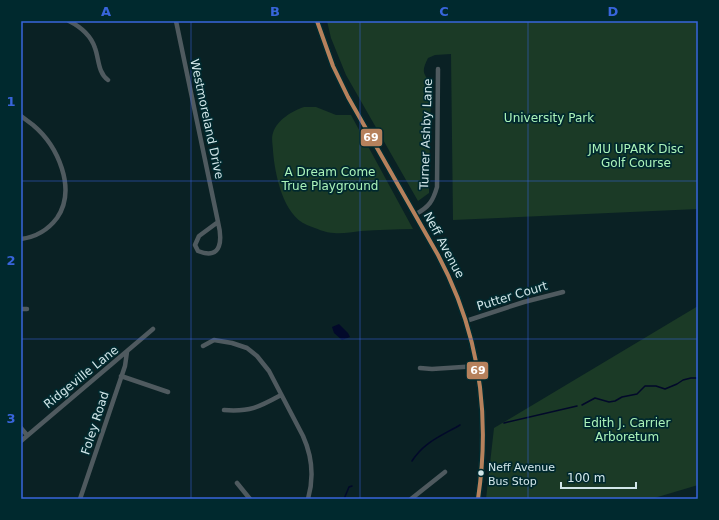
<svg xmlns="http://www.w3.org/2000/svg" width="719" height="520" font-family="'DejaVu Sans',sans-serif">
	<style>
		.green { fill: #1b3a26 }
		.water { fill: #02092a }
		.lines { fill: none; stroke-linecap: round; stroke-linejoin: round }
		.stream { stroke: #02092a; stroke-width: 1.5 }
		.minor { stroke: #4f5a5f; stroke-width: 4.5 }
		.secondary { stroke: #4e5c61; stroke-width: 6 }
		.bus-1-casing { stroke: #00292e; stroke-width: 7 }
		.bus-1 { stroke: #b6815c; stroke-width: 4 }
		.grid { fill: none; stroke: #3865db; stroke-width: 1; stroke-opacity: 0.55 }
		.bus-dot { fill: #d1e6e9; stroke: #00292e; stroke-width: 1.5 }
		.labels { text-anchor: middle; dominant-baseline: central; stroke-width: 3.5; stroke-linejoin: round; paint-order: stroke }
		.bus-label { font-size: 11px; fill: #d1e6e9; stroke: #00292e; text-anchor: start }
		.park-label { font-size: 12px; fill: #abf3ba; stroke: #00292e }
		.street-label { font-size: 12px; fill: #d1e6e9; stroke: #00292e }
		.line-badge { stroke: #00292e; stroke-width: 1.5 }
		.badge-label { font-size: 11px; text-anchor: middle; font-weight: bold; fill: #fff }
		.neatline { fill: none; stroke: #3865db; stroke-width: 1.5 }
		.grid-label { font-size: 13px; text-anchor: middle; font-weight: bold; fill: #3865db }
	</style>
	<rect width="100%" height="100%" fill="#0a2124"/>
	<path class="green" d="M327,21H698V209L453,220L451,54L435,55L428,58C422,70 422,73 431,83L429,193L418,201L346,75L331,38Z
		M304,107H316L336,115H351L413,229C395,229 378,230 361,231C352,232 342,234 334,233C326,233 315,228 307,225C283,215 275,175 273,151C273,146 271,138 273,133C277,120 292,111 304,107Z
		M698,306V485L651,499H486L494,428Z"/>
	<path class="water" d="M339,324L348,333L350,337L342,340L334,333L332,327Z"/>
	<g class="lines">
		<path class="stream" d="M582,405L595,398L609,402L615,401L622,397L637,394L645,386H656L665,389L677,384L683,380L691,378H698
			M504,423L577,406
			M412,461C424,442 441,436 460,425
			M344,499L349,487L352,486"/>
		<path class="minor" d="M69,21C81,27 91,36 95,48C99,59 98,73 108,80
			M176,21L218,222
			M21,116C25,119 29,122 33,125C58,146 77,189 57,218C48,230 36,237 21,239
			M416,214C429,207 433,201 437,187L438,69
			M218,222C222,238 223,261 198,251L195,245L199,236Z
			M21,309H27
			M466,321L524,302L563,292
			M203,346L214,340L232,343L247,348L257,356L269,371L303,436C312,456 314,478 308,499
			M420,368L432,369L478,366
			M121,376L168,392
			M224,410C250,412 259,407 281,395
			M21,428L27,435
			M21,441L153,329
			M237,483L250,499
			M80,499L125,366L127,352
			M411,499L445,472"/>
		<path class="secondary" d="M317,21L333,66L348,97L438,255C479,332 491,412 478,499"/>
		<g class="bus-1-casing">
			<path id="bus-1" d="M317,21L333,66L348,97L438,255C479,332 491,412 478,499"/>
		</g>
		<use href="#bus-1" class="bus-1"/>
	</g>
	<path class="grid" d="M191,21V499M360,21V499M528,21V499M21,181H698M21,339H698"/>
	<circle class="bus-dot" cx="481" cy="473" r="3.5"/>
	<g class="labels">
		<g class="bus-label">
			<text x="488" y="467">Neff Avenue<tspan x="488" dy="14">Bus Stop</tspan></text>
		</g>
		<g class="park-label">
			<text x="549" y="118">University Park</text>
			<text x="636" y="149">JMU UPARK Disc<tspan x="636" dy="14">Golf Course</tspan></text>
			<text x="330" y="172">A Dream Come<tspan x="330" dy="14">True Playground</tspan></text>
			<text x="627" y="423">Edith J. Carrier<tspan x="627" dy="14">Arboretum</tspan></text>
		</g>
		<g class="street-label">
			<text transform="translate(207 119) rotate(78)">Westmoreland Drive</text>
			<text transform="translate(426 134) rotate(-88)">Turner Ashby Lane</text>
			<text transform="translate(444 245) rotate(62)">Neff Avenue</text>
			<text transform="translate(512 296) rotate(-17)">Putter Court</text>
			<text transform="translate(81 377) rotate(-39)">Ridgeville Lane</text>
			<text transform="translate(95 423) rotate(-72)">Foley Road</text>
		</g>
	</g>
	<g class="line-badge">
		<rect x="360" y="128" width="23" height="19" rx="4" fill="#b6815c"/>
		<rect x="466" y="361" width="23" height="19" rx="4" fill="#b6815c"/>
	</g>
	<g class="badge-label">
		<text x="371" y="141">69</text>
		<text x="478" y="374">69</text>
	</g>
	<rect width="719" height="520" fill="none" stroke="#00292e" stroke-width="44"/>
	<path d="M561 482v6h75v-6" fill="none" stroke="#d1e6e9" stroke-width="2"/>
	<text x="567" y="482" font-size="12" fill="#d1e6e9" stroke="#00292e" stroke-width="3" paint-order="stroke">100 m</text>
	<rect x="22" y="22" width="675" height="476" class="neatline"/>
	<g class="grid-label">
		<text x="106" y="16">A</text>
		<text x="275" y="16">B</text>
		<text x="444" y="16">C</text>
		<text x="613" y="16">D</text>
		<text x="11" y="106">1</text>
		<text x="11" y="265">2</text>
		<text x="11" y="423">3</text>
	</g>
</svg>
